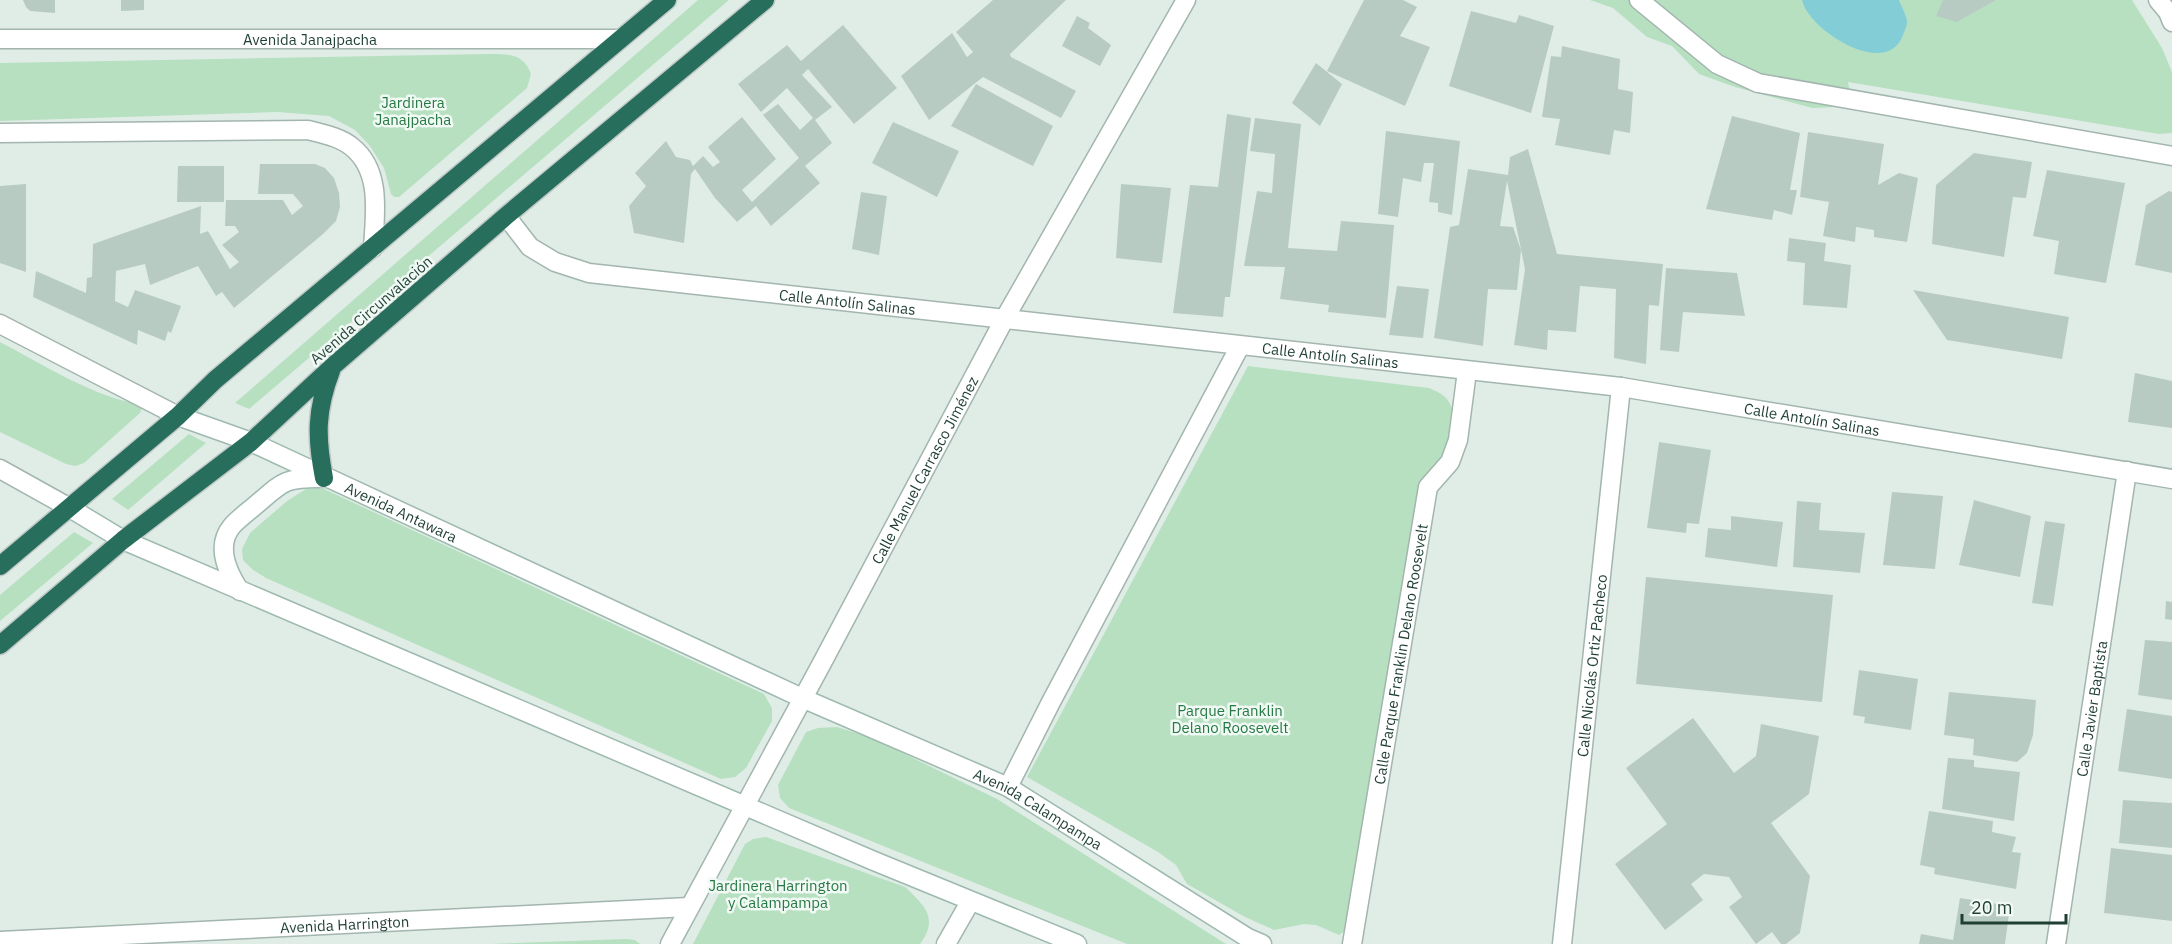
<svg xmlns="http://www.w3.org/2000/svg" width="2172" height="944" font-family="'IBM Plex Sans',sans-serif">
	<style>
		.green { fill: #b7e0c1 }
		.water { fill: #83cdd7 }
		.building { fill: #b8cbc2 }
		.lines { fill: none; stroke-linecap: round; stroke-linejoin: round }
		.street-casing { stroke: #a2b5ae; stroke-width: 21 }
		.secondary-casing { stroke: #9eb9af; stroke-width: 21 }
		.highway-casing { stroke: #c0c9c6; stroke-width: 21 }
		.street { stroke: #fff; stroke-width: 18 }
		.secondary { stroke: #fff; stroke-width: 18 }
		.highway { stroke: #286e5d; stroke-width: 18 }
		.labels { text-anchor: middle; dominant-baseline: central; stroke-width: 5; stroke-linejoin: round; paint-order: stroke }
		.street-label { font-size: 15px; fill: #1f3f35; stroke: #f1f9f5 }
		.park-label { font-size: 15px; fill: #267943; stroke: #f1f9f5 }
	</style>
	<rect width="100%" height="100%" fill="#e0ede7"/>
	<path class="green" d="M698,0H729L249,409L235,403Z
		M1590,0H2132L2162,48L2172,72V133L2159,134L1848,82L1850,92L1837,107L1812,108L1735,87L1699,74L1672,46L1647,37L1613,8Z
		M488,54C506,54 524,53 531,74L527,88L399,197H394L391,194L384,168L370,146L355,130L329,116L277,112L0,121V63Z
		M0,342C36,361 73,384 111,397C121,401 134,401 142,408L140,413L84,463L75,466L66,464L0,432Z
		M1248,366L1429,388C1434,390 1441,393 1445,397C1464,416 1446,450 1435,468L1350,927L1339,935L1316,925L1304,924L1274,930L1245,917L1187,884L1176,865L1158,852L1027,777Z
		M189,434L206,443L128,510L112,499Z
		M322,488L764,694L772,708V721L746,768L735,777L721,779L266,578L253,570L243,560L242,549L250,533L287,501L306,489Z
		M74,532L93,543L0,621V595Z
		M837,727L872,738L997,799L1226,944H1127L789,808L780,798L778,785L806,732L818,728Z
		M766,837L905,887C925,906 939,918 920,944H693L745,844L753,839Z
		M626,939L635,940L640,944H490Z"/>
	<path class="water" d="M1802,0H1899C1901,6 1907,16 1907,22C1907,26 1904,32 1903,35C1887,80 1808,30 1802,0Z"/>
	<path class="building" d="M23,0H55V13L30,11L26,7Z
		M121,0H144V10L121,11Z
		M993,0H1066L1010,54L1011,57L1076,91L1061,118L983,77L929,120L901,76L952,33L967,57L973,52L956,32Z
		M1364,0H1403L1417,7L1400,36L1430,47L1405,106L1327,71Z
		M1943,0H1996L1957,22L1936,16Z
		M1471,11L1516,23L1519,15L1554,26L1531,113L1449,86Z
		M1077,16L1090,23L1088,28L1111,45L1100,66L1062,46Z
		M843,25L897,88L854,124L808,69L802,75L832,107L815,120L832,143L805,166L820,183L771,226L756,206L737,222L715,198L695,169L691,174L684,243L634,233L629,206L646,186L635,173L666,141L676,157L690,160L693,166L703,156L713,167L720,162L708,147L742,117L776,159L742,190L752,202L799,158L763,115L778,104L800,130L813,118L787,88L761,112L738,84L787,45L801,61Z
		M1562,46L1620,59L1618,89L1633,92L1630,133L1614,130L1610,155L1555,145L1560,119L1542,117L1551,56L1561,57Z
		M1316,63L1342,84L1320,126L1292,103Z
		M976,84L1053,126L1033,166L951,126Z
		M1227,114L1251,118L1230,297H1225L1223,317L1173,313L1190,185L1218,187Z
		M1732,116L1800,133L1790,190H1797L1792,215L1774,210L1772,220L1706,209Z
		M1255,118L1301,124L1288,248L1337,251L1341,221L1394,225L1386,318L1328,312L1329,305L1280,299L1285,267L1244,266L1257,191L1272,193L1275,154L1250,151Z
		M893,122L959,151L937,197L872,163Z
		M1386,131L1460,141L1452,215L1438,212V203L1429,202L1434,163H1424L1421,182L1403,178L1398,217L1378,214Z
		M1808,132L1884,144L1878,185L1899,173L1918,178L1907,242L1874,237V230L1856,227L1855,242L1823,236L1829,202L1800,197Z
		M1528,149L1557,254L1663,264L1659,306L1649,305L1646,364L1614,358L1616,289L1580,286L1576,332L1548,330L1547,350L1514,345L1525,269L1507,181L1500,226L1513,227L1521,250L1517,290L1488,289L1483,346L1434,338L1450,227L1459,225L1468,169L1508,175L1510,157Z
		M1974,153L2032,162L2026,198L2013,197L2004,257L1932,244L1936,185Z
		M260,164H315L325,168L334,178L339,193L340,207L336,221L323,234L234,308L222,292L216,296L198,266L150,285L145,264L116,271L115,301L128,307L135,290L181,306L171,333L168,331L165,341L138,330L137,345L33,297L36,271L86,293L87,278L92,277L93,244L201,206L200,234L208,231L230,269L239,262L222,245L239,232L235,226H225L226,200H283L292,215L303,206L293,194H258Z
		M178,166H224V202H177Z
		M2047,170L2125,183L2106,283L2054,274L2059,241L2033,236Z
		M26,184V272L0,263V186Z
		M1121,184L1171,188L1162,263L1116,258Z
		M2169,191L2172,192V273L2135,265L2146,205Z
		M861,192L887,196L879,255L852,249Z
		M1789,238L1826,243L1824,261L1851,265L1847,308L1803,305L1805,263L1787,261Z
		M1666,268L1737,273L1745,316L1683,312L1679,352L1660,350Z
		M1397,286L1429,289L1423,338L1389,335Z
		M1913,290L2069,317L2062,359L1947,340Z
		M2135,373L2172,381V428L2128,422Z
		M1659,442L1711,450L1699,524L1687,523L1686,533L1647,528Z
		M1892,492L1943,496L1935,569L1883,565Z
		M1974,500L2031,516L2020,577L1959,565Z
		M1797,501L1821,503L1819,530L1865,533L1860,573L1793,567Z
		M1731,516L1783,522L1777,567L1705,557L1708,528L1731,530Z
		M2045,521L2065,524L2053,606L2032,603Z
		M1646,577L1833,595L1822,702L1636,684Z
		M2166,601L2172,602V620L2165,619Z
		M2145,640L2172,642V700L2138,695Z
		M1859,670L1918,679L1911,730L1864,723L1865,717L1853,715Z
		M1949,692L2036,700L2033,735L2027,753L2017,762L1973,755L1974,739L1944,735Z
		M2127,709L2172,716V779L2118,771Z
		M1693,718L1734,773L1756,756L1761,724L1819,736L1809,794L1771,823L1810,876L1800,933L1786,944H1781L1772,932L1756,944L1729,907L1742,897L1729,877L1704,874L1691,884L1703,900L1665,930L1615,864L1667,824L1626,768Z
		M1948,758L1974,760V767L2020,772L2014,821L1942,809Z
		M2123,800L2172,803V848L2119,843Z
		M1929,811L1993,821L1992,832L2016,837L2012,852L2021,853L2016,889L1934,874L1935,868L1920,865Z
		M2111,848L2172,855V921L2104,913Z
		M1960,898L2010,906L2005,944H1919L1921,934L1953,940Z"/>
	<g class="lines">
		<g class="street-casing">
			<g id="street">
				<path d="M1639,0L1717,64L1758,83L2172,156"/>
				<path d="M2158,0L2168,12L2172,22"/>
				<path id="s1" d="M0,39H620"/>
				<path d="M0,133L308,130C323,134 340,137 352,147C382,171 375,214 373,248"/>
				<path id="s2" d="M506,216L530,247L555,262L589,273L1621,387L2172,479"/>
				<path d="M0,324L178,416"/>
				<path d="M0,469L70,508"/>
				<path d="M1008,787L1051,702L1240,346"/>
				<path id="s3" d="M0,941L689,907"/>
				<path id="s4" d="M670,944L822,663L1005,318L1186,0"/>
				<path d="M946,944L970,902"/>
				<path id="s5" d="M1352,944L1428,487L1450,462L1458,440L1467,371"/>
				<path id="s6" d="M1562,944L1621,387"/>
				<path id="s7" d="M2056,944L2127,471"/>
			</g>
		</g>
		<g class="secondary-casing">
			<g id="secondary">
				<path id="s8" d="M178,416L251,442L802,698L1008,787L1248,938L1262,944"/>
				<path d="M70,508L123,540L874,861L1077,944"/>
				<path d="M240,591C228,573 215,546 232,526C239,518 249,511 257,504C283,482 284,478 319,478"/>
			</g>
		</g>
		<g class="highway-casing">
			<path id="highway" d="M324,478C316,437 316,410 331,371
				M0,566L178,416L215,380L667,0
				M0,645L123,540L251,442L333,366L506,216L765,0"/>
		</g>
		<use href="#street" class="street"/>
		<use href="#secondary" class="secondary"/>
		<use href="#highway" class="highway"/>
	</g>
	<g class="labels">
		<g class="street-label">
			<text stroke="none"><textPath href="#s1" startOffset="310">Avenida Janajpacha</textPath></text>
			<text stroke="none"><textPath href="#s2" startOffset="364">Calle Antolín Salinas</textPath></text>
			<text transform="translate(371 310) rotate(-41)">Avenida Circunvalación</text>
			<text stroke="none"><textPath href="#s2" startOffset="850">Calle Antolín Salinas</textPath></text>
			<text stroke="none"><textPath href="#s2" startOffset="1336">Calle Antolín Salinas</textPath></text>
			<text stroke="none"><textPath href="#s4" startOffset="538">Calle Manuel Carrasco Jiménez</textPath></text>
			<text stroke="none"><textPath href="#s8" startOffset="243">Avenida Antawara</textPath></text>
			<text stroke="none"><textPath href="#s5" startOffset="294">Calle Parque Franklin Delano Roosevelt</textPath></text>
			<text stroke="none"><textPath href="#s6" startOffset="280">Calle Nicolás Ortiz Pacheco</textPath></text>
			<text stroke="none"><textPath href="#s7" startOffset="238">Calle Javier Baptista</textPath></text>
			<text stroke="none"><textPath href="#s8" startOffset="946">Avenida Calampampa</textPath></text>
			<text stroke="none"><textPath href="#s3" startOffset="345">Avenida Harrington</textPath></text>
		</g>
		<g class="park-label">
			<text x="413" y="102">Jardinera<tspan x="413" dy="17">Janajpacha</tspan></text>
			<text x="1230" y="710">Parque Franklin<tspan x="1230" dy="17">Delano Roosevelt</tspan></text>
			<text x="778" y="885">Jardinera Harrington<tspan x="778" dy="17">y Calampampa</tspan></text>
		</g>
	</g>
	<path d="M1962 914v9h104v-9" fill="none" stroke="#1f3f35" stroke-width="3"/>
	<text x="1971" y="914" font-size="18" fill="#1f3f35" stroke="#f1f9f5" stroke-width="4.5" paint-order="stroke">20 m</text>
</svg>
